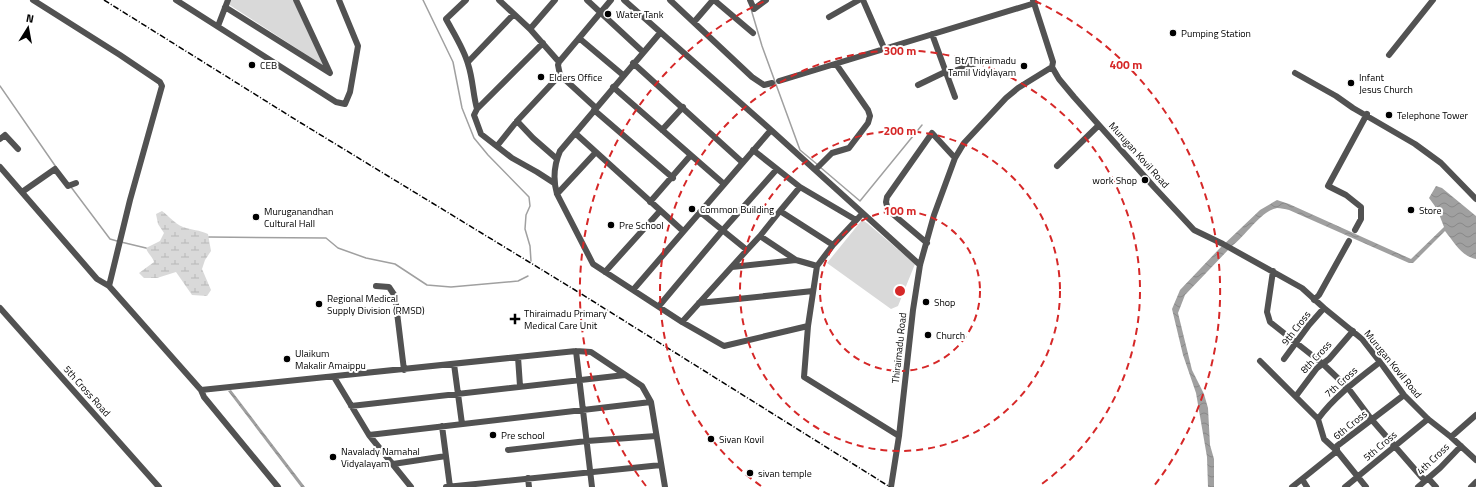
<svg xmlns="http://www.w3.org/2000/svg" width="1476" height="487" font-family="'Titillium Web',sans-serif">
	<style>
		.green { fill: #d9d9d9 }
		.wetland { fill: url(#wetland-marsh) }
		.water { fill: url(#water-waves) }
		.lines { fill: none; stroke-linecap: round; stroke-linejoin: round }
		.stream { stroke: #a0a0a0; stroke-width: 1.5 }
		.minor { stroke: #525252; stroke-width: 6 }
		.rail { stroke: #000; stroke-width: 1.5; stroke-dasharray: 6 2 1 2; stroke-linecap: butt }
		.ring { fill: none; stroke: #d62828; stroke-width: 2; stroke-dasharray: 7 5 }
		.poi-dot { fill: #000; stroke: #fff; stroke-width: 1.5 }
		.labels { text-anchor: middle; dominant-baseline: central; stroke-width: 4; stroke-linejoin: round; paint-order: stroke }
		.poi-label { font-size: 10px; fill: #000; stroke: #fff; text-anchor: start }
		.street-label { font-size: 10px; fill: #000; stroke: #fff }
		.centre { fill: #d62828; stroke: #fff; stroke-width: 2 }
		.ring-label { font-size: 12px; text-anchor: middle; font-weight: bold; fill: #d62828; stroke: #fff; stroke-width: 4; stroke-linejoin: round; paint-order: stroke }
	</style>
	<defs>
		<pattern id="wetland-marsh" width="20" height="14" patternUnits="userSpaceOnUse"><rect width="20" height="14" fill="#d9d9d9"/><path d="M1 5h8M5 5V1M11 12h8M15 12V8" fill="none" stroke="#b8b8b8"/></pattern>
		<pattern id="water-waves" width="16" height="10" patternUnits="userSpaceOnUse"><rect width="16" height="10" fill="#a0a0a0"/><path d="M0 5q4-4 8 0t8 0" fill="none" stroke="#888"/></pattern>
	</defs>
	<rect width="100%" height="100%" fill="#fff"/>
	<path class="green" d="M230,0H293L324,66L228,4Z
		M862,220L867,223L915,264L898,306L891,309L827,263Z"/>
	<path class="wetland" d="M162,211C170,217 174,223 183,227C191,230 200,230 208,234L211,251L205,260L202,269L211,290L207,296L192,295L176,272L157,278H144L139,273L154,262C152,256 148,254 146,248L160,241L164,233L158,224L156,214Z"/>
	<path class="water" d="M1436,186L1442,188L1476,216V259C1461,256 1454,242 1445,231L1413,263H1409L1289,210C1285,209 1281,208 1277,208C1260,211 1244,239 1229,248V249L1185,295L1178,313L1192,370L1204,394L1208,408L1210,445L1214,459V487H1208L1207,457L1196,393L1183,355L1172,309L1180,290L1219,249L1260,210L1277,200L1289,204L1411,259L1444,227L1437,209L1429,198Z
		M231,390L305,487H301L228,391Z"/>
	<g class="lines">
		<path class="stream" d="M423,0L453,62L462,108L474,138L488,155L529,197L530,206L526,215L525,229L530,246L531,261
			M751,9L762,46L800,150L818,165
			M0,86L56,167
			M820,167L860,201L922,125
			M71,187L110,239L117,241
			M209,237L326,238L338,248L366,258L395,264L427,285L451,287L518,281L528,276
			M121,242L146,248"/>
		<path class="minor" d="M33,0L120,55L160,82L162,86L130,200L109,286
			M176,0L336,102L345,104L350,92L358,46L339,0
			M466,0L446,19C453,32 464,49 468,64C473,79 473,95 477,109
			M499,0L530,29L559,62
			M587,0L643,52
			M624,0L771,130L920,265
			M670,0L752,77L764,85L772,83
			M714,0L753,33
			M750,0L754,9L766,0
			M863,0L884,48
			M225,7L330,73L296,0
			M829,17L859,0
			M694,22L713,0
			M218,26L228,0
			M530,29L555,0
			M660,33L560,151C554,165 553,180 557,194L593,264L682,322L724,346L808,326
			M932,34L955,97
			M579,38L623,75
			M543,43L477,109L474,115L481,134L512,158L537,172L554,183
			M1389,55L1433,0
			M468,62L514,14
			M633,63L742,162
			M1052,67L1059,79L1074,97L1154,187L1194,230L1223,244L1302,288L1324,308L1362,339L1383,366L1404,395L1428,419L1451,437L1476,460
			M1295,73L1336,96L1353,108L1415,144L1441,163L1476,199
			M946,74L979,62
			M779,81L1035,3
			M918,85L945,72
			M613,87L724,184
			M596,108L560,75L558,65L559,62L611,0
			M594,110L673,178
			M517,121L533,138L557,159
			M662,130L683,107
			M575,133L683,231
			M0,139L5,135L18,149
			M497,146L517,121L560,75
			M753,150L800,187L856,220
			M1057,166L1099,125
			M0,167L97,279L109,286L201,390L204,397L278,487
			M815,170L832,153L849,148L868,123L870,116L868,110L836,64
			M22,192L55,169L68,186L76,183
			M557,194L596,152
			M650,202L690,156
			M780,211L800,187
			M862,214L833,245L817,266L808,326L804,377L899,436
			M1355,230L1361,219V207L1346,195L1328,186L1367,114
			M760,236L780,211L833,245
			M927,243L888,210L886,202L887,197L932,133L955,158
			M747,250L760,236L796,260L817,266
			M732,267L796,260
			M1273,271L1267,312L1270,322L1323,364L1348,388L1372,420L1425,481
			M605,272L660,211
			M376,286L389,287L395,296L404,370
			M633,290L771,130
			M1314,300L1319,295L1349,241
			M699,303L813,291
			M659,306L722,231L777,169
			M0,308L159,487
			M682,322L747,250L700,212
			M576,351L592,487
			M518,357L520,386
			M1284,359L1309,325L1324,308
			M1260,361L1318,419L1324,439L1337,451L1366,487
			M454,364L462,424
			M334,377L369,435L411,487
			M201,390L576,351L591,352L642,386L651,402L665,487
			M1296,396L1317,368L1329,359L1353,331
			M351,406L625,375
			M1318,419C1334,397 1358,379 1380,362
			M442,426L450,487
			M369,435L651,402
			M1451,437L1476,415
			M508,450L587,441L656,436
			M393,464L446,456
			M528,478L529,487
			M1428,478L1436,487
			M1302,479L1307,487
			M446,487L661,465
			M891,487L899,436L913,310L920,265L934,215L955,158L964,143L1006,98L1018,88L1052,67L1053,62L1033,0
			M1292,487L1337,451V446L1404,395
			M1345,487L1428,419
			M1418,487L1440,468L1461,446
			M1471,487L1476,482"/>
		<path class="rail" d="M104,0L301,123L575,290L890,487"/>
	</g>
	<g class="ring">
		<circle cx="900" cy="291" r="80"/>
		<circle cx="900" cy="291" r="160"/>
		<path d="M761 486A240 240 0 1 1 1039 486"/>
		<path d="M646 486A320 320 0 0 1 765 1M1035 1A320 320 0 0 1 1154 486"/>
	</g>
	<g class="poi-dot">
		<circle cx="608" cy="14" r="4"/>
		<circle cx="1173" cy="33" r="4"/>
		<circle cx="252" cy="65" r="4"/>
		<circle cx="1024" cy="66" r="4"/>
		<circle cx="541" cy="77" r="4"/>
		<circle cx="1351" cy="83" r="4"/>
		<circle cx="1389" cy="115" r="4"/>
		<circle cx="1145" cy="180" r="4"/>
		<circle cx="692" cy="209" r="4"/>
		<circle cx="1411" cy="210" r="4"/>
		<circle cx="256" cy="217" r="4"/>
		<circle cx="611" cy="225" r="4"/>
		<circle cx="926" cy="302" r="4"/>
		<circle cx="319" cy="304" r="4"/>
		<path d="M513 313h4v4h4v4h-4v4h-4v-4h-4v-4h4z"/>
		<circle cx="928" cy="335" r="4"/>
		<circle cx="287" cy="359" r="4"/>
		<circle cx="493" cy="435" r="4"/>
		<circle cx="711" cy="439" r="4"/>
		<circle cx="333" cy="457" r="4"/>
		<circle cx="750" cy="473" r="4"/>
	</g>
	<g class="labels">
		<g class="poi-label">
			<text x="616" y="14">Water Tank</text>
			<text x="1181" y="33">Pumping Station</text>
			<text x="1016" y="60" text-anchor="end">Bt/Thiraimadu<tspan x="1016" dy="12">Tamil Vidylayam</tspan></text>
			<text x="260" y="65">CEB</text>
			<text x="549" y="77">Elders Office</text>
			<text x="1359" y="77">Infant<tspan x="1359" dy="12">Jesus Church</tspan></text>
			<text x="1397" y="115">Telephone Tower</text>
			<text x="1137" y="180" text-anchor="end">work Shop</text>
			<text x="700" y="209">Common Building</text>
			<text x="1419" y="210">Store</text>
			<text x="264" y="211">Muruganandhan<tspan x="264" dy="12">Cultural Hall</tspan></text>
			<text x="619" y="225">Pre School</text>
			<text x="327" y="298">Regional Medical<tspan x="327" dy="12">Supply Division (RMSD)</tspan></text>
			<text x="934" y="302">Shop</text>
			<text x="524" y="313">Thiraimadu Primary<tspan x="524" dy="12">Medical Care Unit</tspan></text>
			<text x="936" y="335">Church</text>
			<text x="295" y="353">Ulaikum<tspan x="295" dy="12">Makalir Amaippu</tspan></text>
			<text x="501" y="435">Pre school</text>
			<text x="719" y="439">Sivan Kovil</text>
			<text x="341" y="451">Navalady Namahal<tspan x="341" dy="12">Vidyalayam</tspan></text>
			<text x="758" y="473">sivan temple</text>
		</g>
		<g class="street-label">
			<text transform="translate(1139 155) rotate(48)">Murugan Kovil Road</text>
			<text transform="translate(1296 328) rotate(-52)">9th Cross</text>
			<text transform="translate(899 348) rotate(-84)">Thiraimadu Road</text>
			<text transform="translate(1316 357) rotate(-47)">8th Cross</text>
			<text transform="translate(1393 364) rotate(51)">Murugan Kovil Road</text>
			<text transform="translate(1341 382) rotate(-42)">7th Cross</text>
			<text transform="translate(87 391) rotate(48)">5th Cross Road</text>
			<text transform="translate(1350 425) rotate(-39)">6th Cross</text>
			<text transform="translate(1380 446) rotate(-40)">5th Cross</text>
			<text transform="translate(1433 459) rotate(-44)">4th Cross</text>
		</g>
	</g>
	<circle cx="900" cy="291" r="6" class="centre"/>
	<g class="ring-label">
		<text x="900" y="55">300 m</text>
		<text x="1126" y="69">400 m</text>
		<text x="900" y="135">200 m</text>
		<text x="900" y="215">100 m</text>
	</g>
	<g transform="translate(28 28) rotate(11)" stroke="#ffffff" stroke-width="3" paint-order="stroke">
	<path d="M0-3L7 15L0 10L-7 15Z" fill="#000000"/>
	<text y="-6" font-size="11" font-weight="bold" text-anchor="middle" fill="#000000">N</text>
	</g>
</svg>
